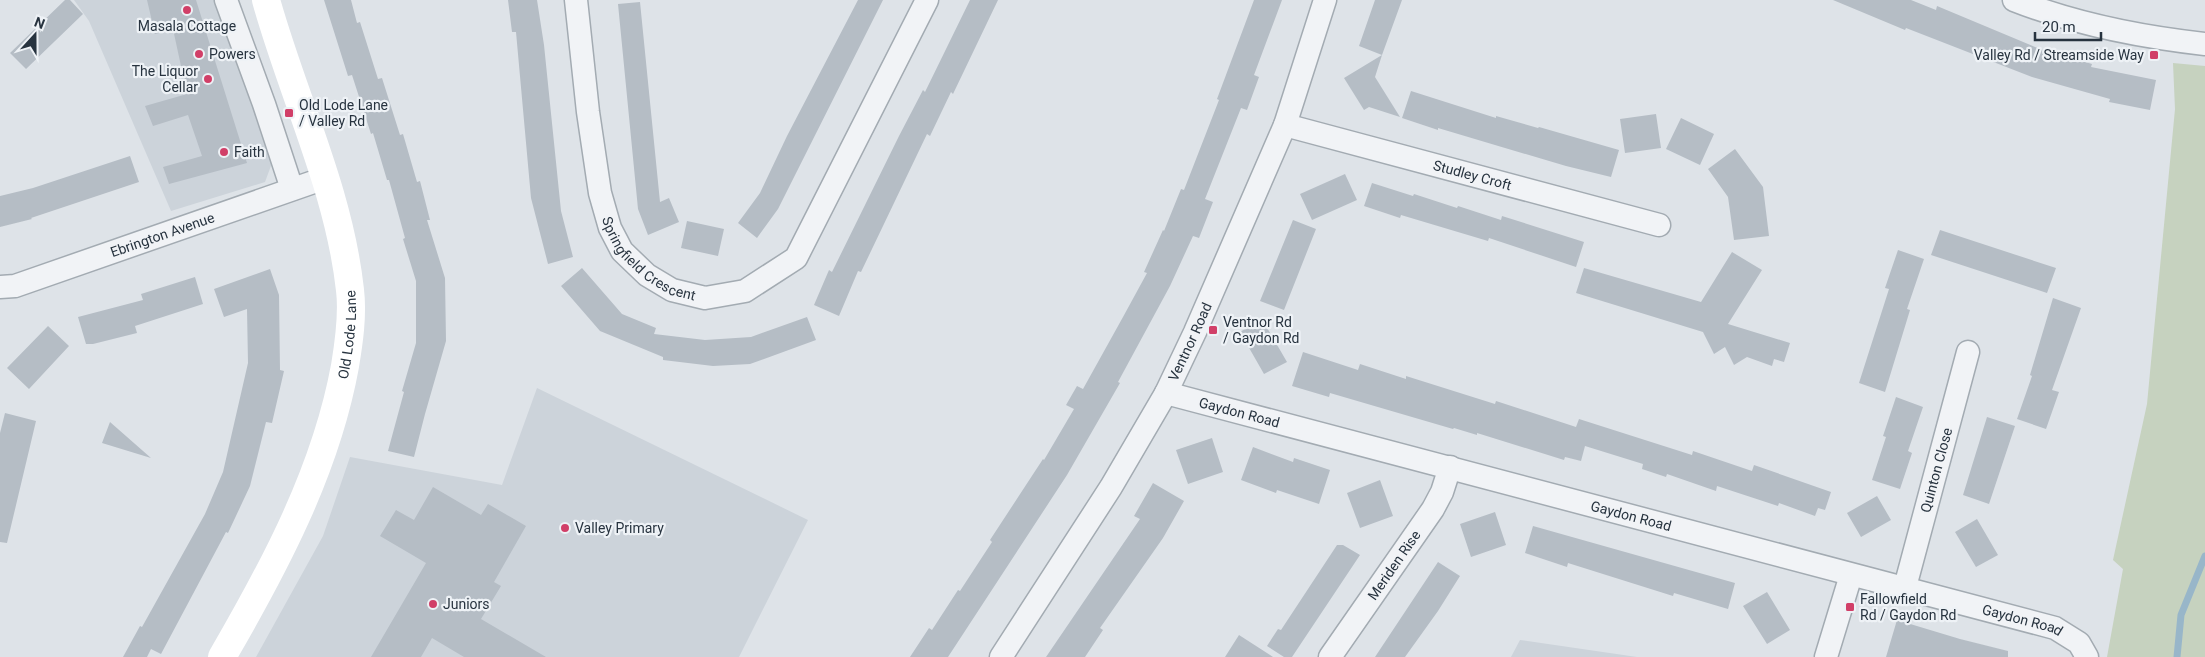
<svg xmlns="http://www.w3.org/2000/svg" width="2205" height="657" font-family="Roboto,sans-serif">
	<style>
		.built { fill: #ccd3da }
		.green { fill: #c6d2bf }
		.lines { fill: none; stroke-linecap: round; stroke-linejoin: round }
		.stream { stroke: #98b6c9; stroke-width: 7 }
		.building { fill: #b5bdc5 }
		.street-casing { stroke: #a3abb2; stroke-width: 25 }
		.street { stroke: #f1f3f6; stroke-width: 22 }
		.secondary { stroke: #fff; stroke-width: 28 }
		.poi-dot { fill: #d13f68; stroke: #eef2f6; stroke-width: 2 }
		.labels { text-anchor: middle; dominant-baseline: central; stroke-width: 4.5; stroke-linejoin: round; paint-order: stroke }
		.poi-label { font-size: 14px; fill: #27333f; stroke: #eef2f6; text-anchor: start }
		.street-label { font-size: 14px; fill: #27333f; stroke: #eef2f6 }
	</style>
	<rect width="100%" height="100%" fill="#dee3e8"/>
	<path class="built" d="M74,0H220L272,163L265,182L171,211L89,21Z
		M537,388L808,520L739,657H256L323,536L350,457L502,485Z
		M1520,640L1637,657H1511Z"/>
	<path class="green" d="M2173,63L2205,66V657H2107L2123,569L2113,560L2147,404L2175,109Z"/>
	<g class="lines">
		<path class="stream" d="M2177,657L2181,615L2205,556"/>
	</g>
	<path class="building" d="M65,0H70L83,14L26,69L10,53Z
		M147,0H196L247,163L169,184L163,167L202,156L188,115L153,126L145,106L187,94L173,29L155,34Z
		M324,0H351L357,23L360,22L378,79L382,78L400,135L403,134L417,182L420,181L430,220H427L445,278L446,341L425,414L414,457L388,451L404,392L402,391L416,343V281L403,239L405,238L389,180H387L373,133L371,134L352,75L348,76Z
		M508,0H537L544,45L561,211L573,257L548,264L531,198L516,32H512Z
		M858,0H883L778,209L757,238L738,223L760,193L787,136Z
		M970,0H998L953,94L951,92L930,136L927,134L861,272L858,271L839,316L814,305L829,270L832,272L899,136L923,90L925,92Z
		M1254,0H1282L1254,75L1259,77L1247,110L1241,108L1205,199L1213,202L1199,238L1193,236L1170,286L1118,382L1120,383L1067,475L948,657H910L929,628L932,630L958,590L960,591L992,542L990,540L1043,459L1044,460L1074,409L1066,405L1077,386L1083,389L1123,317L1147,273L1144,272L1163,230L1164,231L1181,189L1184,190L1219,100L1217,99Z
		M1375,0H1402L1382,55L1359,46Z
		M1833,0H1911L1936,10L1937,6L2040,49L2092,64L2091,67L2156,80L2150,110L2109,102L2110,99L2032,77L1906,28L1905,30Z
		M640,2L660,202L669,198L679,222L648,235L638,209L618,4Z
		M1382,55L1375,77L1400,117L1369,107L1364,110L1344,78Z
		M1411,91L1496,118V116L1538,128L1539,127L1619,150L1611,177L1566,166L1438,128V130L1402,118Z
		M1656,114L1661,148L1625,153L1620,119Z
		M1681,118L1714,134L1700,165L1666,149Z
		M1735,149L1763,187L1769,236L1734,240L1728,197L1708,169Z
		M130,156L139,182L31,218L32,219L0,227V196L33,188Z
		M1345,174L1357,200L1312,220L1300,194Z
		M1372,183L1413,196L1414,194L1457,208L1458,206L1501,220L1502,216L1584,242L1576,267L1489,238L1488,241L1401,215L1400,218L1364,206Z
		M1293,220L1316,229L1284,310L1260,301Z
		M687,221L724,229L718,256L681,248Z
		M1940,230L2056,268L2047,293L1931,255Z
		M1898,250L1924,259L1907,309L1910,310L1885,392L1859,383L1889,289L1885,288Z
		M1732,252L1762,270L1728,324L1790,343L1784,362L1774,359L1772,366L1747,357L1734,365L1725,347L1714,354L1703,332L1576,293L1584,268L1701,302Z
		M582,268L622,314L656,328L654,334L705,340L751,337L807,317L816,340L750,364L713,366L663,360V357L600,331L561,286Z
		M270,269L279,295L280,370L284,371L272,423L266,422L250,486L228,533L226,532L161,654L151,649L147,657H123L140,626L142,627L205,514L223,472L248,363L247,309L224,317L214,289Z
		M195,277L203,304L135,326L137,333L93,344H86L78,317L143,300L141,294Z
		M2053,298L2081,308L2052,390L2059,392L2046,429L2017,419L2032,376L2030,375Z
		M1262,319L1287,362L1264,374L1240,332Z
		M48,326L69,346L29,389L7,368Z
		M1303,352L1358,370L1360,364L1406,379V376L1495,404L1496,401L1576,427L1579,419L1692,455L1693,451L1752,471L1754,465L1831,492L1825,510L1818,508L1815,516L1779,503L1778,506L1717,486L1716,491L1667,474L1666,477L1642,469L1643,464L1585,446L1581,461L1565,457L1564,460L1477,433V435L1454,428L1453,429L1330,393L1329,397L1292,386Z
		M1896,397L1923,407L1908,451L1912,453L1900,489L1872,480L1886,437L1883,436Z
		M5,413L36,421L7,543L0,542V433Z
		M1987,417L2015,426L1989,504L1963,495Z
		M110,422L151,458L102,443Z
		M1212,438L1223,472L1188,484L1176,450Z
		M1253,447L1293,462L1294,458L1330,470L1319,504L1277,490L1276,493L1241,480Z
		M1380,480L1393,516L1360,528L1347,493Z
		M1153,483L1184,501L1163,538L1100,628L1103,630L1085,657H1046L1140,519L1134,516Z
		M433,487L481,515L488,504L526,526L494,582L501,586L481,619L546,657H464L432,638L421,657H371L426,563L380,536L396,510L414,520Z
		M1877,496L1891,520L1861,537L1847,513Z
		M1495,512L1506,545L1471,557L1460,524Z
		M1977,519L1998,555L1976,567L1955,532Z
		M1533,526L1735,583L1728,609L1674,593L1673,596L1568,563L1567,567L1525,553Z
		M1337,545H1343L1360,555L1292,657H1284L1267,646L1278,629L1281,630Z
		M1438,562L1460,576L1438,611L1405,657H1375Z
		M1767,592L1790,630L1767,644L1743,606Z
		M1897,620L1960,639L2008,651V657H1886Z
		M1239,635L1273,657H1225Z"/>
	<g class="lines">
		<g class="street-casing">
			<g id="street">
				<path d="M226,0L264,104L292,189"/>
				<path id="s1" d="M576,0L588,112L600,193L610,228L622,251L647,275L672,290L705,298L745,291L796,258L927,0"/>
				<path d="M2014,0C2075,24 2141,37 2205,44"/>
				<path id="s2" d="M1285,125L1659,225"/>
				<path id="s3" d="M0,287L15,286L325,178"/>
				<path id="s4" d="M1166,393L2055,628L2079,643L2087,657"/>
				<path id="s5" d="M1905,587L1968,352"/>
				<path id="s6" d="M1001,657L1111,487L1166,393L1195,332L1285,125L1325,0"/>
				<path id="s7" d="M1330,657L1433,509L1442,492L1450,467"/>
				<path d="M1826,657L1851,575"/>
			</g>
		</g>
		<use href="#street" class="street"/>
		<path class="secondary" id="s8" d="M222,657C275,566 326,470 345,366C349,342 353,315 350,290C339,189 293,97 266,0"/>
	</g>
	<g class="poi-dot">
		<circle cx="187" cy="10" r="5"/>
		<circle cx="199" cy="54" r="5"/>
		<rect x="2149" y="50" width="10" height="10" rx="2.5"/>
		<circle cx="208" cy="79" r="5"/>
		<rect x="284" y="108" width="10" height="10" rx="2.5"/>
		<circle cx="224" cy="152" r="5"/>
		<rect x="1208" y="325" width="10" height="10" rx="2.5"/>
		<circle cx="565" cy="528" r="5"/>
		<circle cx="433" cy="604" r="5"/>
		<rect x="1845" y="602" width="10" height="10" rx="2.5"/>
	</g>
	<g class="labels">
		<g class="poi-label">
			<text x="187" y="26" text-anchor="middle">Masala Cottage</text>
			<text x="209" y="54">Powers</text>
			<text x="2144" y="55" text-anchor="end">Valley Rd / Streamside Way</text>
			<text x="198" y="71" text-anchor="end">The Liquor<tspan x="198" dy="16">Cellar</tspan></text>
			<text x="299" y="105">Old Lode Lane<tspan x="299" dy="16">/ Valley Rd</tspan></text>
			<text x="234" y="152">Faith</text>
			<text x="1223" y="322">Ventnor Rd<tspan x="1223" dy="16">/ Gaydon Rd</tspan></text>
			<text x="575" y="528">Valley Primary</text>
			<text x="1860" y="599">Fallowfield<tspan x="1860" dy="16">Rd / Gaydon Rd</tspan></text>
			<text x="443" y="604">Juniors</text>
		</g>
		<g class="street-label">
			<text stroke="none"><textPath href="#s2" startOffset="194">Studley Croft</textPath></text>
			<text stroke="none"><textPath href="#s3" startOffset="171">Ebrington Avenue</textPath></text>
			<text stroke="none"><textPath href="#s1" startOffset="282">Springfield Crescent</textPath></text>
			<text stroke="none"><textPath href="#s8" startOffset="349">Old Lode Lane</textPath></text>
			<text stroke="none"><textPath href="#s6" startOffset="368">Ventnor Road</textPath></text>
			<text stroke="none"><textPath href="#s4" startOffset="76">Gaydon Road</textPath></text>
			<text stroke="none"><textPath href="#s5" startOffset="121">Quinton Close</textPath></text>
			<text stroke="none"><textPath href="#s4" startOffset="481">Gaydon Road</textPath></text>
			<text stroke="none"><textPath href="#s7" startOffset="112">Meriden Rise</textPath></text>
			<text stroke="none"><textPath href="#s4" startOffset="886">Gaydon Road</textPath></text>
		</g>
	</g>
	<g transform="translate(35 35) rotate(21)" stroke="#eef2f6" stroke-width="4" paint-order="stroke">
	<path d="M0-4L9 19L0 12L-9 19Z" fill="#27333f"/>
	<text y="-8" font-size="14" font-weight="bold" text-anchor="middle" fill="#27333f">N</text>
	</g>
	<path d="M2035 32v8h66v-8" fill="none" stroke="#27333f" stroke-width="2.5"/>
	<text x="2042" y="32" font-size="15" fill="#27333f" stroke="#eef2f6" stroke-width="4" paint-order="stroke">20 m</text>
</svg>
